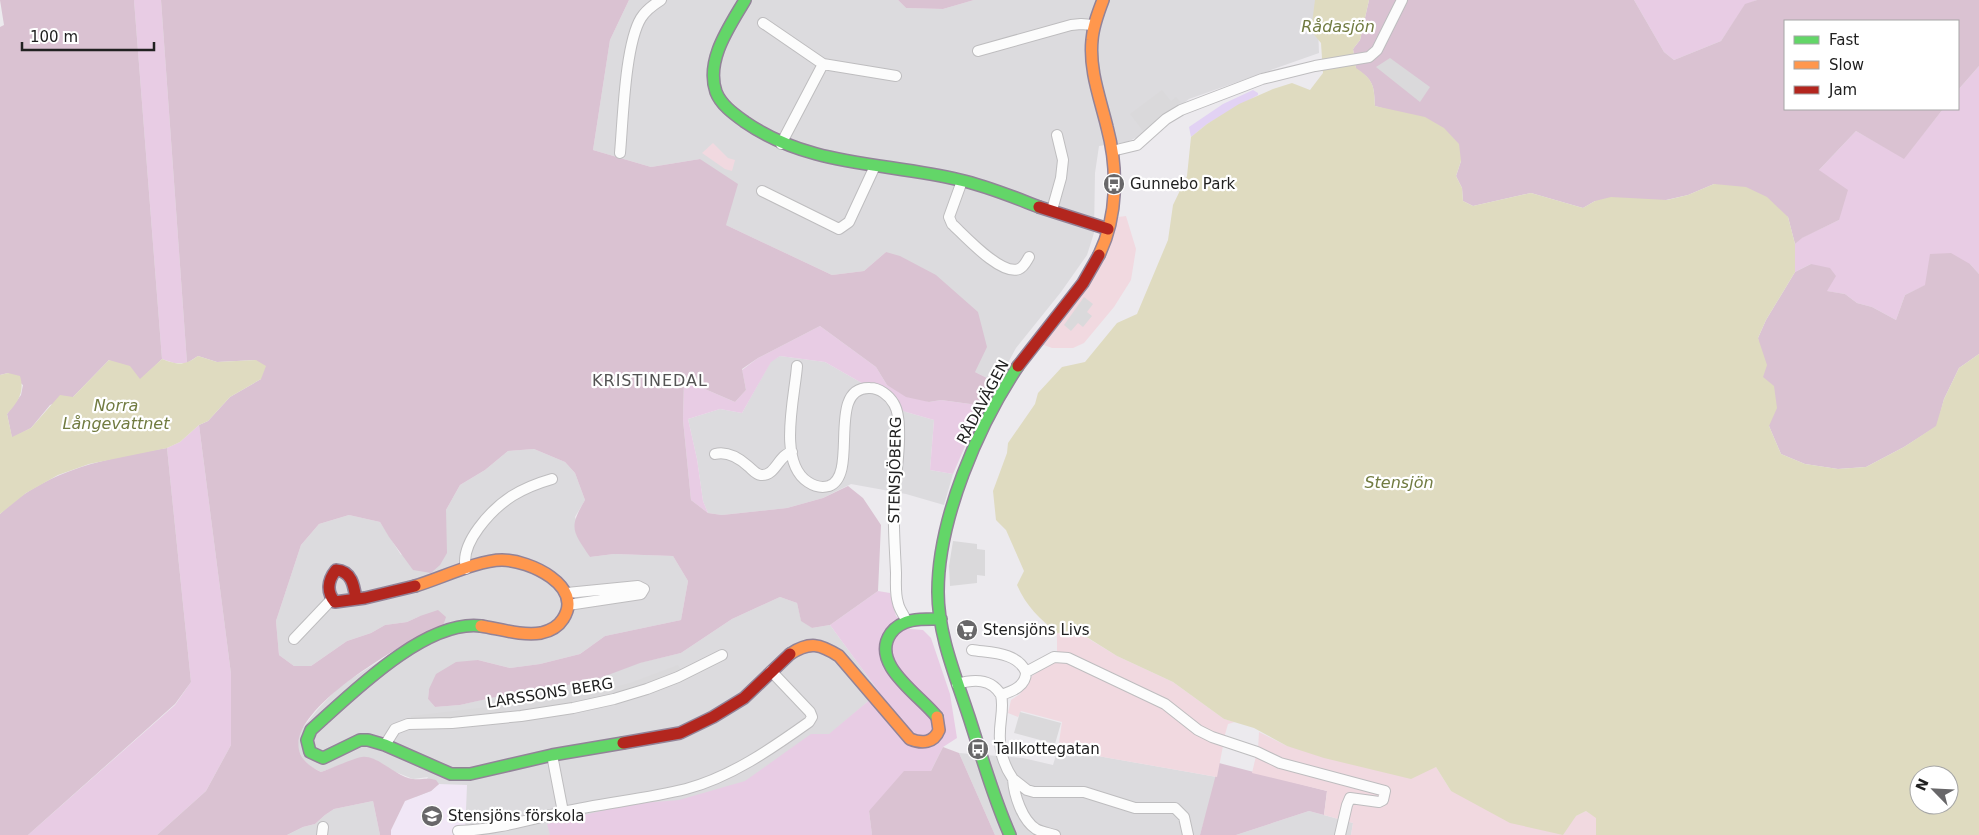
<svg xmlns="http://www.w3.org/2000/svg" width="1979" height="835" font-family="'DejaVu Sans',sans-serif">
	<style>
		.residential { fill: #dcdbde }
		.education { fill: #f1e7f6 }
		.grass { fill: #e8cce4 }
		.forest { fill: #dac2d2 }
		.sand { fill: #e2d2f4 }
		.park { fill: #f1d9e0 }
		.parking { fill: #dad9db }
		.water { fill: #dfdbc0; fill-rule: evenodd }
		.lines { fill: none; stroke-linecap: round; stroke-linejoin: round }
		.street-casing { stroke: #bebdbf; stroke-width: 12 }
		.fast-casing { stroke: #928398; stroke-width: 14 }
		.slow-casing { stroke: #928398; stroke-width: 14 }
		.jam-casing { stroke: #928398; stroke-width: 14 }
		.street { stroke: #fcfcfc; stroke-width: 10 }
		.fast { stroke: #63d668; stroke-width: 11 }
		.slow { stroke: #ff974d; stroke-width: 11 }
		.jam { stroke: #b3261e; stroke-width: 11 }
		.labels { text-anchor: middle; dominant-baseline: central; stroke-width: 4.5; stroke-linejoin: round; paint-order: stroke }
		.poi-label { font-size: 15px; fill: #212121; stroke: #fff; text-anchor: start }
		.street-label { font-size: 15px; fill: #212121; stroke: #fff }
		.water-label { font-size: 16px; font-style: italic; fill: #717b41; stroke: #fff }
		.neighbourhood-label { font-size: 16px; letter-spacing: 1px; fill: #545454; stroke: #fff }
	</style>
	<rect width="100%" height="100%" fill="#eceaee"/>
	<path class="residential" d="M629,0H898L906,8L943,9L974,0H1317L1319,53L1189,99L1142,135L1127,142L1099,146L1095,173L1094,233L1087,255L1061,292L1016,348L997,383L975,372L886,252L864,271L832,275L726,225L700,159L651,167L593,150L610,40Z
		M780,356L825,362L888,398L906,412L934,420L930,470L953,474L944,505L906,494L851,484L823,498L787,508L722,515L708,513L703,501L697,459L688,419L720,409L742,413L771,361Z
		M534,449L565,462L575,473L585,500L575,517L590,557L614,554L673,556L688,581L681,620L605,636L580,654L540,664L510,668L478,660L429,689L428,699L435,707L460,705L681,653L732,619L780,597L797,603L801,620L812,628L830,625L879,692L829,735L872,835H391L428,777L413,779L393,771L375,760L341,765L321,772L311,767L303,759L297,747L300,731L318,709L340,686L409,642L420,616L407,622L385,625L371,633L347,641L311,666H294L279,655L276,621L301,545L319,524L349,515L380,522L401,555L446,510L460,485L485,470L508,451Z
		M1058,749L1217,777L1200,835H995L959,753L1023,758L1053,765Z
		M373,801L380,835H287L303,827L315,824L325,815L334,809Z
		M1309,811L1353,823L1351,835H1236Z"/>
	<path class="education" d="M439,784L467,785L465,835H391V830L405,801L431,791Z"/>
	<path class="grass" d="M134,0H161L187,363H174L162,359Z
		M1634,0H1757L1745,5L1721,41L1674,60L1664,52Z
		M1979,66V274L1970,264L1905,295L1896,320L1872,307L1857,303L1845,294L1826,291L1811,264L1795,272V244L1801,238L1839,220L1819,170L1856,131L1904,158L1943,109H1958V90Z
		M820,326L876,367L887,385L929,402L941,400L985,406L972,430L953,474L930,470L934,420L906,412L892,406L888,398L825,362L780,356L771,362L742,413L720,409L688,419L697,459L703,501L708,513L691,500L683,420L684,380L735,402L746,390L742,370L758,358Z
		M199,425L231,674V745L206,791L157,835H28L175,705L191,682L167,448L180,442Z
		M878,591L890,593L896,616L910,629L923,630L931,638L950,694L957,738L943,747L931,771L869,811L872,835H550L547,824L630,804L679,800L745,781L811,734H829L879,692L830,625Z"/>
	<path class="forest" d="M0,0H134L162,359L140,380L109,360L73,397L50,405L31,428L12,438L7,414L21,395L23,385L8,373L0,375V27L4,25Z
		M161,0H629L610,40L593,150L651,167L700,159L738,184L726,225L832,275L864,271L886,252L900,256L936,275L978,312L987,347L975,372L997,383L985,406L941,400L929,402L906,397L887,385L876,367L820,326L758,358L742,369L746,390L735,402L684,380L683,420L691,500L708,513L722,515L787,508L823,498L848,486L863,498L881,525L878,591L830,625L812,628L801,621L797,603L780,597L732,619L681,653L640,663L592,681L500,696L460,705L435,707L428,699L429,689L436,674L456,662L478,660L510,668L540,664L580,654L605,636L681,620L688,581L673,556L614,554L590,557C573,531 568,529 585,500L575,473L565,462L534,449L508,451L485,470L460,485L446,510L447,553L440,565L431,573L413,570L389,537L380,522L349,515L319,524L301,545L276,621L279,655L294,666H311L347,641L371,633L385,625L407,622L420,616L438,610L446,617L442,629C431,634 418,637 407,643C376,661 247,737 321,772C330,769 354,758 362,757C378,755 396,777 413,779C422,780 427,777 436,780L439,784L431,791L405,801L391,830V835H380L373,801L334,809L325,815L315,824L303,827L287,835H157L206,791L231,745V674L199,425L208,421L230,397L261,379L256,360L217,362L198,356L187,363Z
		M898,0H974L943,9L906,8Z
		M1369,0H1634L1664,52L1674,60L1721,41L1745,4L1757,0H1979V66L1958,90V21H1785V109H1943L1904,159L1856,131L1819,170L1848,190L1839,220L1802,238L1795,244L1788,217L1714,184L1688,195L1666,200L1595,201L1583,208L1531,193L1473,206L1463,201L1462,188L1456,176L1461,161L1396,112L1375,106C1374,86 1374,80 1356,69L1353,49L1360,40Z
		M1951,253L1970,264L1979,274V354L1959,368L1944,399L1937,426L1904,447L1866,467L1838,469L1805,464L1781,454L1769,426L1758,338L1766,320L1795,272L1811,264L1830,268L1836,276L1827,291L1845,294L1857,303L1872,307L1896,320L1905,295L1925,285L1930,254Z
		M167,448L191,682L175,704L28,835H0V514C45,470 107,458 167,448Z
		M943,747L959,753L995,835H872L869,811L904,771H931Z
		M1219,763L1327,791L1324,815L1309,811L1236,835H1200Z"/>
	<path class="sand" d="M1253,90L1258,93V95L1207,124L1191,137L1189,127L1223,104Z"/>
	<path class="park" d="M713,143L728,158L735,160L732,171L725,169L702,153Z
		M1126,216L1136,249L1131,280L1114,307L1084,343L1073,348H1052L1041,344L1104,261L1113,237L1118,217Z
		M1076,631L1117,656L1173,682L1224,719L1235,722L1228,724L1224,738L1258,749L1259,732L1287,746L1436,767L1451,791L1576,816L1586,811L1596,817V835H1351L1353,823L1324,815L1327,791L1252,773L1256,756L1223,746L1217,777L1058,749L1062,722L1021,711L1018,717L1008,713L1011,700L1020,694L1032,676L1057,659V633Z"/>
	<path class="parking" d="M1390,58L1430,87L1420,102L1376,67Z
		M1162,90L1171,101L1176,97L1181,102L1143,131L1130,114Z
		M1084,297L1093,304L1087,312L1092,316L1083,327L1078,323L1071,331L1064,325Z
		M953,541L977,544V549L985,550V576L977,575V583L950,586L949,566Z
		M678,665L681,671L650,684L582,703L520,711L518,703L580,696L630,683Z
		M505,705L506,713L439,720H411V716Z
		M1020,712L1061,723L1055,744L1014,733Z"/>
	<path class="water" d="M1315,0H1369L1360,40L1353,49L1356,68C1374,80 1374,86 1375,106L1425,117L1444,128L1459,144L1461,161L1456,176L1462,188L1463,201L1473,206L1531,193L1583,208L1595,201L1611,197L1667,200L1688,195L1714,184L1746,187L1767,197L1788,217L1795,244V272L1766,320L1758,338L1767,365L1763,377L1774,386L1777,408L1769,426L1781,454L1805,464L1838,469L1866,467L1904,447L1936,426L1944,399L1959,368L1979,354V835H1596V818L1586,811L1576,816L1563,835L1510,823L1451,791L1436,767L1411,779L1324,758L1287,746L1254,728L1224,719L1173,682L1117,656L1077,631L1057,633C1040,619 1026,606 1017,585L1024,571L1006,530L996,520L993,491L1007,453L1008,443L1035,404L1038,393L1062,367L1085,362L1117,323L1137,314L1168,240L1173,205L1187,176L1191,137L1207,124L1239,104L1273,89L1292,83L1310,90L1323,73L1321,43L1311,31ZM1919,775H1949V805H1919Z
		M198,356L217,362L256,360L266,366L261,379L230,397L208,421L199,425L180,442L167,448L89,464L58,475L26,493L0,514V375L8,373L20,376C25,392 18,402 7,414L12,437L31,428L60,395L73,397L109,360L130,366L140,379L162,359C178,365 184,366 198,356Z"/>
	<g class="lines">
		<g class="street-casing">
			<path id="street" d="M763,23L823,64L781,144
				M978,51L1071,25L1081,24L1093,25
				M823,64L896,76
				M1112,151L1137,145L1166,119L1181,110L1262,79L1315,66L1369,57L1377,50L1402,0
				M620,153C623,120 625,44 641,18C646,10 653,5 661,0
				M962,181L949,217L952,224C965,236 1001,276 1019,269C1024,267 1026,262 1029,257
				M762,191L839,229L849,222L875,166
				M1052,210L1061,178L1063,160L1057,135
				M797,366C795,396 777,462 808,482C814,486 822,488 829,486C860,475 825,386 870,388C879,388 889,395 894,404C905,422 895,479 894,501C893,525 895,549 896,573C896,583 895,594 898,603C899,609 904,615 906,620
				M715,454C727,451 739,458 748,466C752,469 755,474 761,475C776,476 778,455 792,452
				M466,569C459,543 492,509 512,496C525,488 538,483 552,479
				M567,593L638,586L644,589L641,594L568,605
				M294,639L332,599
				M1026,672L1054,657L1068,658L1165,704L1198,730L1212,737L1257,752L1280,763L1385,791L1383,800L1379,802L1350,798L1347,805L1340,835
				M957,684C974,679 991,678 1001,695C1013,691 1026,686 1026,672C1017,652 991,653 972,650
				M1001,695C1003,703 1002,711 1001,719C998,742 1000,760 1013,779
				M385,745L395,729L408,724L452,723L521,716L573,708L614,699L647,689L678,677L722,655
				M552,755L563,812
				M458,831C494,830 528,820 563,812C603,803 646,799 686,789C731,777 771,749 809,722L812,717L810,712L771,671
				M322,835L323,827
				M1055,835C1048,833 1041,832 1036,829C1022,820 1014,795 1013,779L1027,790L1034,792H1084L1135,808H1175L1184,817L1188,835"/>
		</g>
		<g class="fast-casing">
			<path id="fast" d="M745,0C730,26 705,60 716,92C721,105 734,114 745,122C810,167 885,162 960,180C987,186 1013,197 1039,207
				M481,626C425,619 350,695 311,730L307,740L310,752L323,758L360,740H368L385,745L451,774H470L552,755L623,743
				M937,717C920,695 869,664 891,633C903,617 924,619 941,619
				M1010,835C993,797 982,757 969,717C956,677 938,635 938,592C938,519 978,426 1018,366"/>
		</g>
		<g class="slow-casing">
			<path id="slow" d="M1099,255C1118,216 1118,168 1107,127C1100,98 1089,70 1092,40C1093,26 1098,13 1103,0
				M415,586C439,579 478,560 502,560C529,560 585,586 563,619C558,627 550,631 541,633C522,636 500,629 481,626
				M790,654C810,641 820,644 839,656L910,739C922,744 934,743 939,730L937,717"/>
		</g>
		<g class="jam-casing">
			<path id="jam" d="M1039,207L1108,229
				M1018,366L1083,283L1099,255
				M356,599C354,586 352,571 336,570C328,580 326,592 335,602L365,598L415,586
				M623,743L680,733L713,717L744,698L790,654"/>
		</g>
		<use href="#street" class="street"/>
		<use href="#fast" class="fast"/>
		<use href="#slow" class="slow"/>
		<use href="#jam" class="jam"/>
	</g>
	<defs>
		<g id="bus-disc" transform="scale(1.125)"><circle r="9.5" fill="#686769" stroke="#fff"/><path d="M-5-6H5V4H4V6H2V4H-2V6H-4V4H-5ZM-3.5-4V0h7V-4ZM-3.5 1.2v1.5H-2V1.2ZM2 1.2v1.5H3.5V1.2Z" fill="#fff"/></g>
		<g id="supermarket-disc" transform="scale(1.125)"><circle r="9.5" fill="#686769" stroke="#fff"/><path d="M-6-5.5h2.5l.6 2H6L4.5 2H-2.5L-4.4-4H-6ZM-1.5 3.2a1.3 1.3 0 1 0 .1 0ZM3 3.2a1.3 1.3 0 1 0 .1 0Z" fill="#fff"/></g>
		<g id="school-disc" transform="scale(1.125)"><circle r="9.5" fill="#686769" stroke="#fff"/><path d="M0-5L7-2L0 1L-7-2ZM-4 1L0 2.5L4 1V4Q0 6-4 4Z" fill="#fff"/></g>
	</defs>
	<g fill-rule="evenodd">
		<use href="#bus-disc" x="1114" y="184"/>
		<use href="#supermarket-disc" x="967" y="630"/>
		<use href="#bus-disc" x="978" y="749"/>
		<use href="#school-disc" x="432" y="816"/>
	</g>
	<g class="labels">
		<g class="poi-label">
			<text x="1130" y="184">Gunnebo Park</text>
			<text x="983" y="630">Stensjöns Livs</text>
			<text x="994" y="749">Tallkottegatan</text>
			<text x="448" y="816">Stensjöns förskola</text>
		</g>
		<g class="street-label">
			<text transform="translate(983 402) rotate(-62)">RÅDAVÄGEN</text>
			<text transform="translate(895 470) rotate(-89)">STENSJÖBERG</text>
			<text transform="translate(550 693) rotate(-9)">LARSSONS BERG</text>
		</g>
		<g class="water-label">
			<text x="1338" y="26">Rådasjön</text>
			<text x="116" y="405">Norra<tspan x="116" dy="18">Långevattnet</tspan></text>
			<text x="1399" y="482">Stensjön</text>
		</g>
		<g class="neighbourhood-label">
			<text x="650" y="380">KRISTINEDAL</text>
		</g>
	</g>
	<rect x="1784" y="20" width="175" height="90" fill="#ffffff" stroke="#a6a6a6"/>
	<rect x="1794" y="36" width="25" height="8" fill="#63d668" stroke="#a6a6a6"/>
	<text x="1829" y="45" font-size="15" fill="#212121">Fast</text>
	<rect x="1794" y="61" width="25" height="8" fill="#ff974d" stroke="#a6a6a6"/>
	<text x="1829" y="70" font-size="15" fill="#212121">Slow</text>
	<rect x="1794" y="86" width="25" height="8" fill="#b3261e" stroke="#a6a6a6"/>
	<text x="1829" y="95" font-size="15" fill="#212121">Jam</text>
	<g transform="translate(1934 790) rotate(294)"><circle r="24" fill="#ffffff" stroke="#a6a6a6"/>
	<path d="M0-4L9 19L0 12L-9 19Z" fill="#686769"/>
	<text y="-8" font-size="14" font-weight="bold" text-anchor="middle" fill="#212121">N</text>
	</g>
	<path d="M22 42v8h132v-8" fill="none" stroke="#212121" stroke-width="2.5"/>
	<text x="30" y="42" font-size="15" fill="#212121" stroke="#ffffff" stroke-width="4" paint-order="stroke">100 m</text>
</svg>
